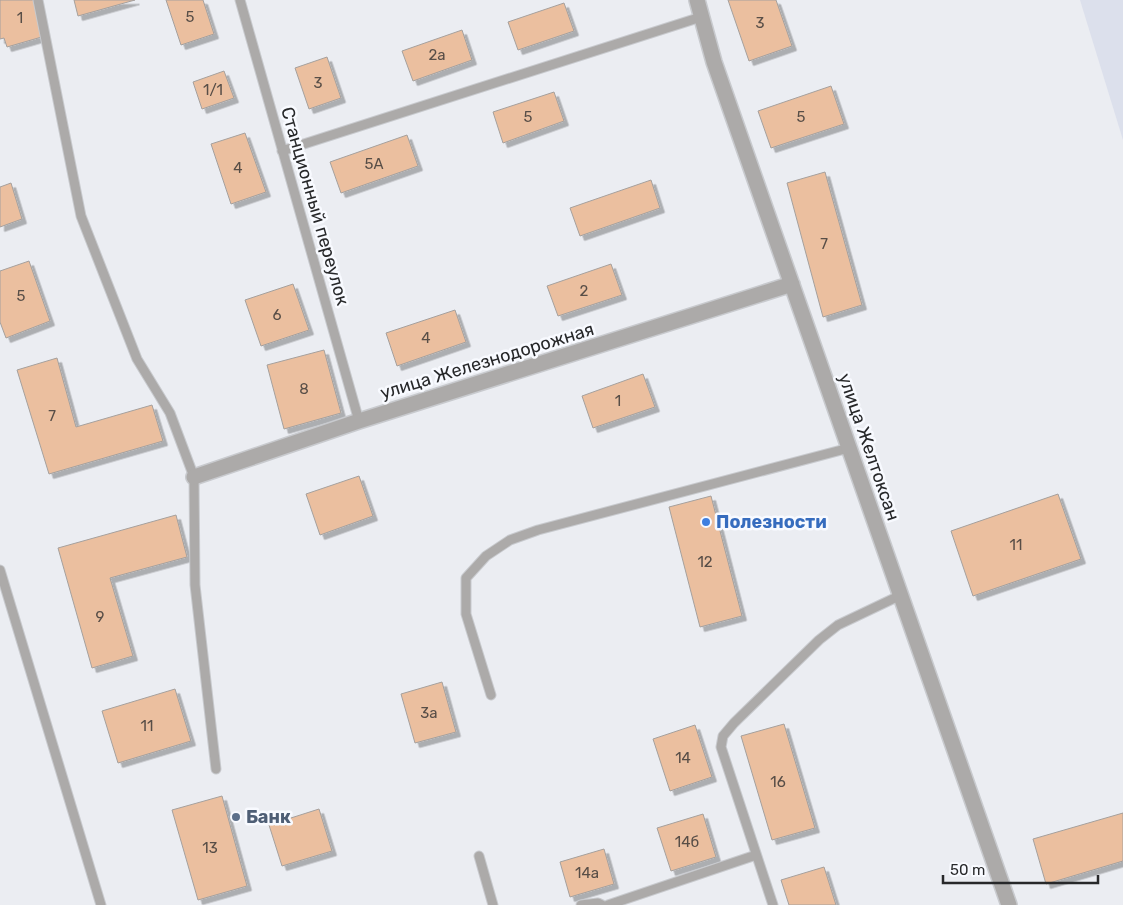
<svg xmlns="http://www.w3.org/2000/svg" width="1123" height="905" font-family="Rubik,sans-serif">
	<style>
		.built { fill: #dce0ec }
		.building { fill: #ebbf9f; stroke: #a5a09d; filter: url(#shadow) }
		.lines { fill: none; stroke-linecap: round; stroke-linejoin: round }
		.service-casing { stroke: #c8cace; stroke-width: 11 }
		.minor-casing { stroke: #c8cace; stroke-width: 18 }
		.service { stroke: #acaaa9; stroke-width: 9 }
		.minor { stroke: #acaaa9; stroke-width: 15 }
		.shop-dot { fill: #3f7fe0; stroke: #f8faff; stroke-width: 2 }
		.service-dot { fill: #5c6f8a; stroke: #f8faff; stroke-width: 2 }
		.labels { text-anchor: middle; dominant-baseline: central; stroke-width: 5; stroke-linejoin: round; paint-order: stroke }
		.number-label { font-size: 15px; fill: #584e47 }
		.street-label { font-size: 18px; fill: #27282a; stroke: #f8faff }
		.shop-label { font-size: 18px; font-weight: bold; fill: #366cbe; stroke: #f8faff; text-anchor: start }
		.service-label { font-size: 18px; font-weight: bold; fill: #4e5e75; stroke: #f8faff; text-anchor: start }
	</style>
	<defs>
		<filter id="shadow"><feDropShadow dx="4.5" dy="4.5" stdDeviation="0" flood-color="#0004"/></filter>
	</defs>
	<rect width="100%" height="100%" fill="#ebedf2"/>
	<path class="built" d="M1080,0H1123V140Z"/>
	<path class="building" d="M0,0H34L45,36L7,47L4,38L0,39Z
		M74,0H135L78,16Z
		M166,0H203L214,34L181,45Z
		M728,0H776L792,46L749,61Z
		M564,3L574,31L518,50L508,22Z
		M462,30L472,60L413,81L402,51Z
		M327,57L341,98L309,109L295,68Z
		M224,71L234,98L202,109L193,82Z
		M831,86L844,124L771,148L758,111Z
		M554,92L564,121L503,143L493,112Z
		M245,133L266,192L231,204L211,144Z
		M407,135L418,166L341,193L330,162Z
		M825,172L862,305L823,317L787,183Z
		M651,180L660,208L580,236L570,208Z
		M11,183L22,219L0,227V187Z
		M29,261L50,321L6,338L0,322V271Z
		M611,264L622,295L558,316L547,286Z
		M293,284L309,330L261,346L245,300Z
		M455,310L466,342L397,366L386,333Z
		M324,350L341,413L284,429L267,365Z
		M57,358L76,427L152,405L163,441L49,474L17,370Z
		M643,374L655,407L593,428L582,396Z
		M359,476L373,516L320,535L306,494Z
		M1058,494L1081,559L973,596L951,531Z
		M711,496L742,616L700,627L669,507Z
		M176,515L187,557L110,578L133,656L92,668L58,548Z
		M442,682L456,732L415,743L401,694Z
		M175,689L191,741L118,763L102,711Z
		M784,724L815,828L772,840L741,736Z
		M695,725L712,777L670,791L653,739Z
		M222,796L247,886L198,900L172,810Z
		M319,809L332,851L282,866L269,825Z
		M1123,813V861L1046,884L1033,839Z
		M703,814L716,857L671,871L657,828Z
		M604,849L614,884L570,897L560,862Z
		M824,867L836,905H789L781,880Z"/>
	<g class="lines">
		<g class="service-casing">
			<path id="service" d="M38,0L81,216L137,359L170,413L194,477L195,585L216,769
				M240,0L359,421
				M282,151L701,17
				M0,570L101,905
				M491,695L466,614V578L486,556L510,540L538,530L849,448
				M479,856L493,905
				M581,905L598,903L602,905
				M608,905L756,855
				M773,905L721,747L723,736L734,723L819,640L838,625L901,595"/>
		</g>
		<g class="minor-casing">
			<path id="minor" d="M697,0L714,62L1009,905
				M194,477L359,421L792,284"/>
		</g>
		<use href="#service" class="service"/>
		<use href="#minor" class="minor"/>
	</g>
	<circle class="shop-dot" cx="706" cy="522" r="5"/>
	<circle class="service-dot" cx="236" cy="817" r="5"/>
	<g class="labels">
		<g class="number-label">
			<text x="190" y="17">5</text>
			<text x="20" y="18">1</text>
			<text x="760" y="23">3</text>
			<text x="437" y="55">2а</text>
			<text x="318" y="83">3</text>
			<text x="213" y="90">1/1</text>
			<text x="528" y="117">5</text>
			<text x="801" y="117">5</text>
			<text x="374" y="164">5А</text>
			<text x="238" y="168">4</text>
			<text x="824" y="244">7</text>
			<text x="584" y="291">2</text>
			<text x="21" y="296">5</text>
			<text x="277" y="315">6</text>
			<text x="426" y="338">4</text>
			<text x="304" y="389">8</text>
			<text x="618" y="401">1</text>
			<text x="52" y="416">7</text>
			<text x="1016" y="545">11</text>
			<text x="705" y="562">12</text>
			<text x="100" y="617">9</text>
			<text x="429" y="713">3а</text>
			<text x="147" y="726">11</text>
			<text x="683" y="758">14</text>
			<text x="778" y="782">16</text>
			<text x="687" y="842">14б</text>
			<text x="210" y="848">13</text>
			<text x="587" y="873">14а</text>
		</g>
		<g class="street-label">
			<text transform="translate(315 206) rotate(74)">Станционный переулок</text>
			<text transform="translate(487 361) rotate(-17)">улица Железнодорожная</text>
			<text transform="translate(869 447) rotate(71)">улица Желтоксан</text>
		</g>
		<g class="shop-label">
			<text x="716" y="522">Полезности</text>
		</g>
		<g class="service-label">
			<text x="246" y="817">Банк</text>
		</g>
	</g>
	<path d="M943 875v8h155v-8" fill="none" stroke="#27282a" stroke-width="2.5"/>
	<text x="950" y="875" font-size="15" fill="#27282a" stroke="#f8faff" stroke-width="4" paint-order="stroke">50 m</text>
</svg>
